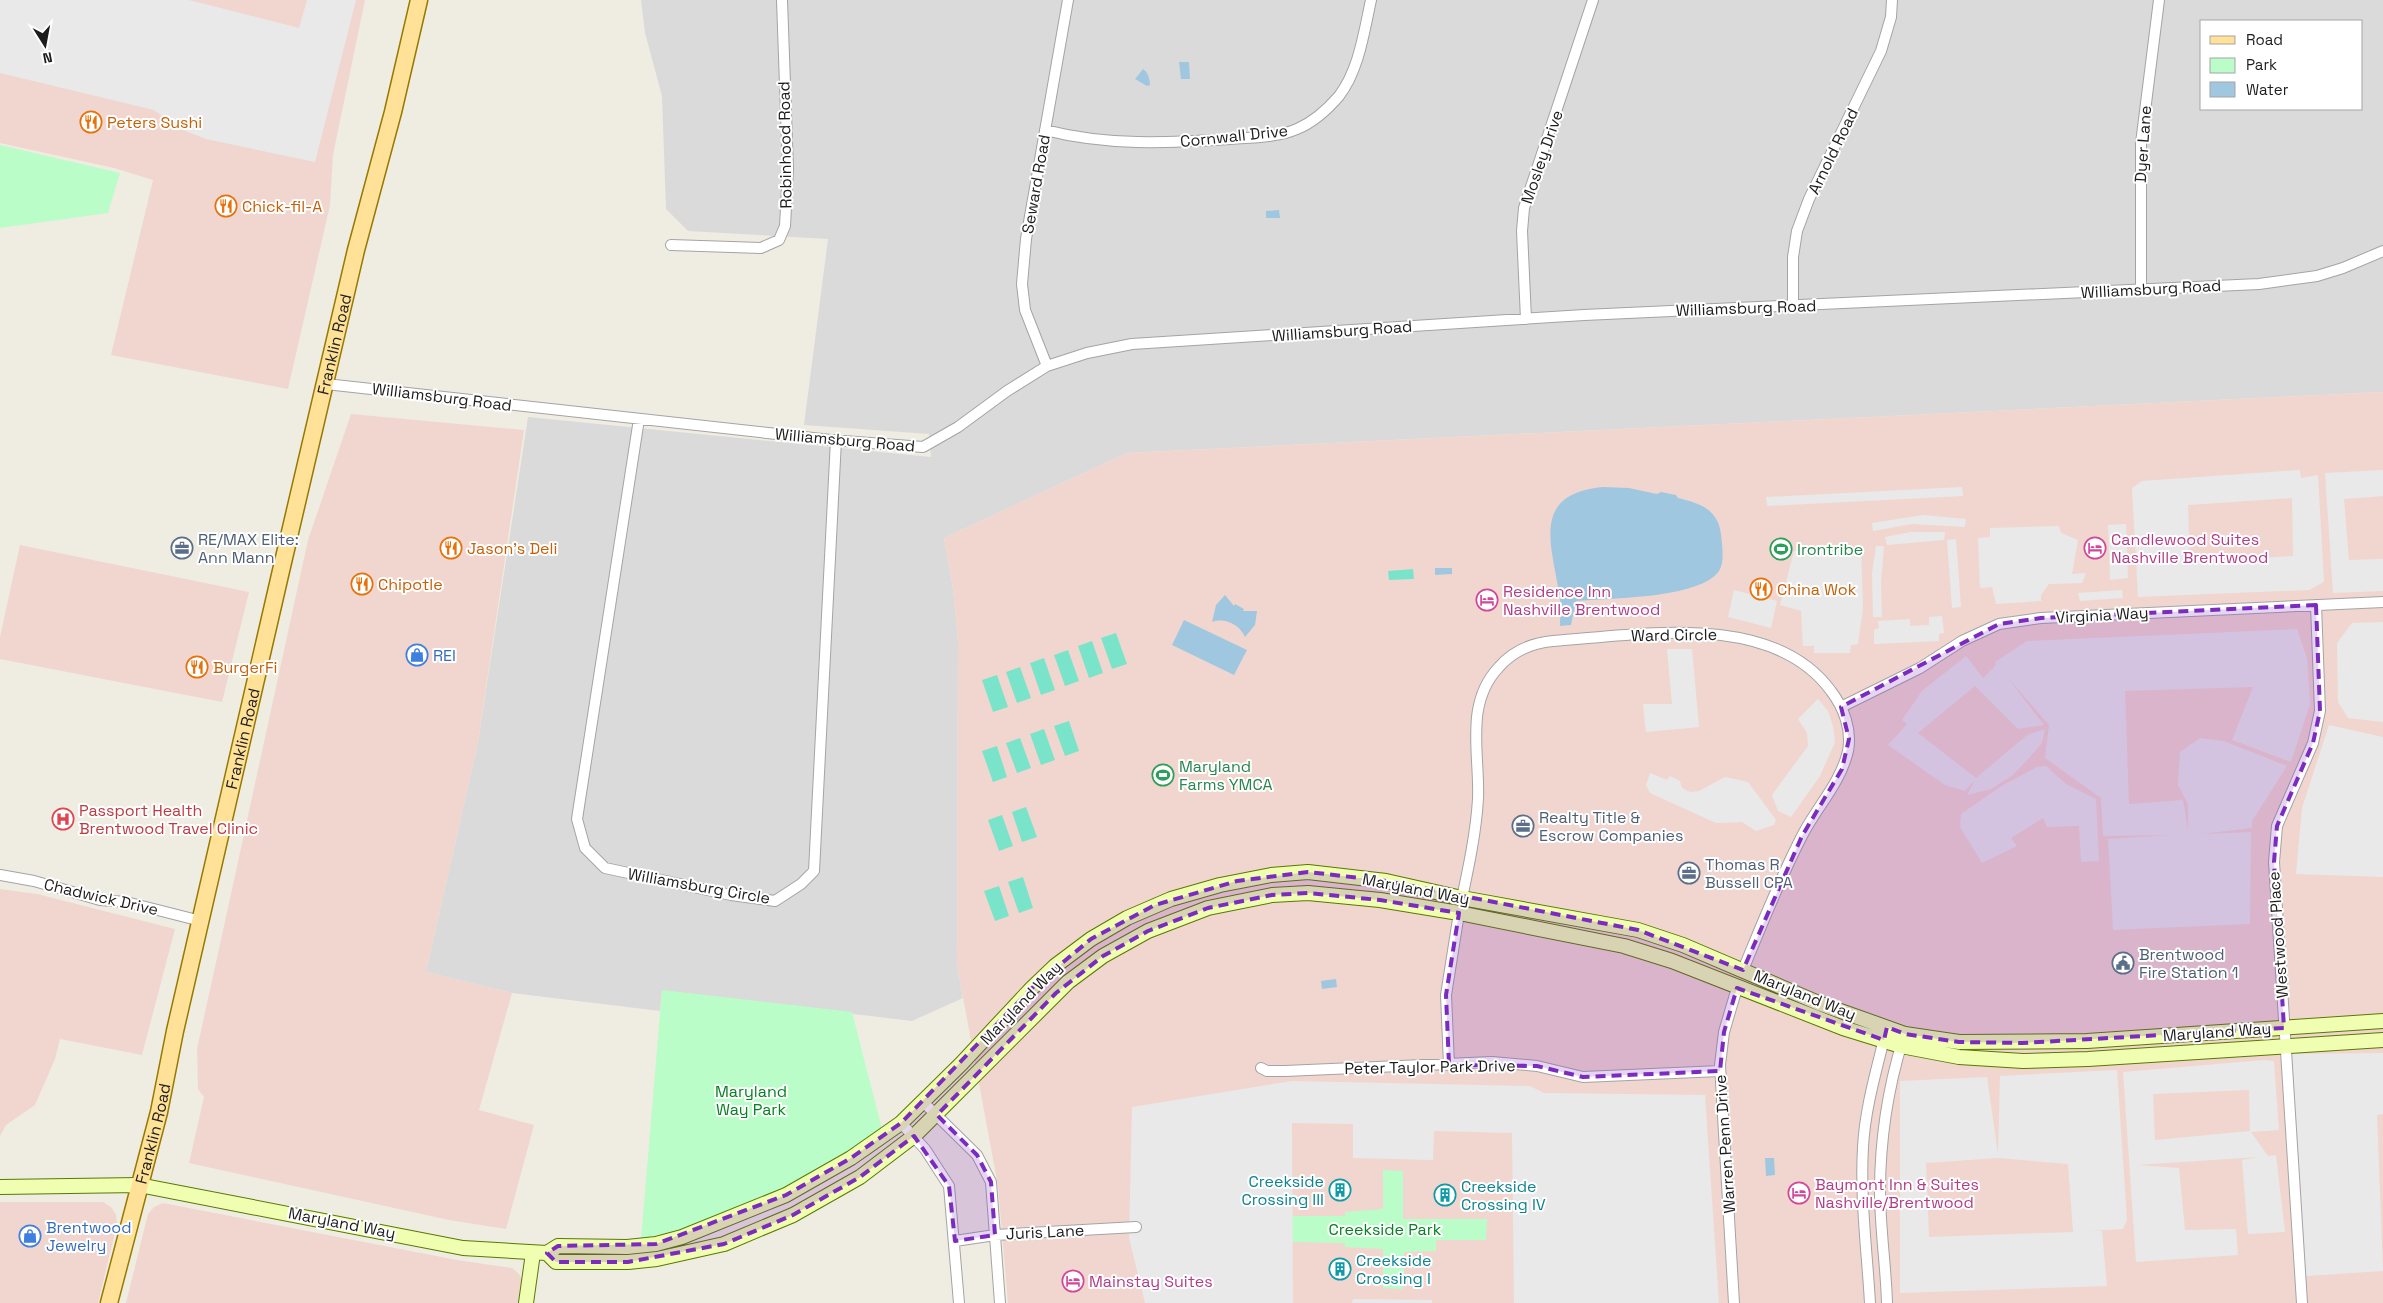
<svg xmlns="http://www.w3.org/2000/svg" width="2383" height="1303" font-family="'Space Grotesk',sans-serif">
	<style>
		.residential { fill: #dbdada; fill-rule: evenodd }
		.commercial { fill: #f1d6cf }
		.park { fill: #bbfdc9 }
		.pitch { fill: #7ae4ca }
		.parking { fill: #e9e9e9; fill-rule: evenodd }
		.water { fill: #9fc8e0 }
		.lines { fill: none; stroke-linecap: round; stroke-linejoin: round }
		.street-casing { stroke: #a4a4a4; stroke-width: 12 }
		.secondary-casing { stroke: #5a7800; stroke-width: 16 }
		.primary-casing { stroke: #967900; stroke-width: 19 }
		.street { stroke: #fff; stroke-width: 10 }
		.secondary { stroke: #effeb1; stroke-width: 14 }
		.primary { stroke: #ffe197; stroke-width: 16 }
		.marked { fill: #7b2cbf; fill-opacity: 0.2; stroke: #7b2cbf; stroke-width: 4; stroke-dasharray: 10 6; stroke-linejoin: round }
		.labels { text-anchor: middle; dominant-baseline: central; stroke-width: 4; stroke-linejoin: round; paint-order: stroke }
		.food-label { font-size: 16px; fill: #c56008; stroke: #fff; text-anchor: start }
		.street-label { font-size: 16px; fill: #1d1d1d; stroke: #fff }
		.service-label { font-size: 16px; fill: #4e5e75; stroke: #fff; text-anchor: start }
		.hotel-label { font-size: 16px; fill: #b23c85; stroke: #fff; text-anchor: start }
		.leisure-label { font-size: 16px; fill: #27864d; stroke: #fff; text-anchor: start }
		.shop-label { font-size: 16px; fill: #366cbe; stroke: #fff; text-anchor: start }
		.health-label { font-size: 16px; fill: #be3a42; stroke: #fff; text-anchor: start }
		.park-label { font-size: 16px; fill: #048220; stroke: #fff }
		.culture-label { font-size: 16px; fill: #0d838f; stroke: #fff; text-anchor: start }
	</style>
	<rect width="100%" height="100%" fill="#efece2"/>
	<path class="residential" d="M641,0H2383V392L1127,453L944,538L953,588L958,640L957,965L963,998L912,1021L662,991L660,1011L512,993L426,972L478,742L528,417L931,457L929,434L804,425L828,239L688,231L666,209L662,96L645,33ZM2202,21H2362V109H2202Z"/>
	<path class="commercial" d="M0,0H365L333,155L330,205L288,389L111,355L153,180L114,168L0,143Z
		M2383,392V1303H1008L998,1186L957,965L958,640L953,588L944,538L1127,453Z
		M351,414L524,430L478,742L426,972L512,993L479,1110L534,1125L506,1229L449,1220L189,1163L204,1097L198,1089L197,1049L224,926L308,540Z
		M20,545L249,592L222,702L0,659V637Z
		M0,889L37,894L175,929L142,1055L60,1039L55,1059L35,1105L6,1125L0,1136Z
		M0,1202H103L111,1207L116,1215L117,1224L98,1303H0Z
		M163,1203L457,1260L512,1268L519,1274L524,1283L521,1303H126L148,1214L154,1207Z"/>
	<path class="park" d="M0,145L120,173L108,213L0,228Z
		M662,990L852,1012L882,1129L815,1179L733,1217L641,1239Z
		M1383,1170L1403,1171V1219H1487L1486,1240H1436V1251L1404,1252V1286L1402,1289L1383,1288V1249L1345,1247V1243L1291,1242V1216H1345V1212L1383,1209Z"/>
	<path class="pitch" d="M1413,569L1414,579L1389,580L1388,571Z
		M1116,633L1127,664L1112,669L1101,638Z
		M1092,641L1103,673L1089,678L1078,646Z
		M1068,650L1079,681L1065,686L1054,655Z
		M1044,658L1055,690L1041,695L1030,663Z
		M1020,667L1031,698L1017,703L1006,672Z
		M997,675L1008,707L993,712L982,680Z
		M1069,721L1079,751L1065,756L1054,726Z
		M1044,729L1055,760L1041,765L1030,734Z
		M1020,738L1031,768L1017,773L1006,743Z
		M997,746L1007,777L993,782L982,751Z
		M1026,807L1037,837L1022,842L1012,812Z
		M1002,815L1013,846L999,851L988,820Z
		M1023,877L1033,908L1019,913L1008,882Z
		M999,886L1009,916L995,921L984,891Z"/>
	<path class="parking" d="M0,0H189L299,28L307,0H356L315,162L206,139L178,128L154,110L0,73Z
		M2300,470L2301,478L2318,475L2324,582L2309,590L2138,597L2132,488L2142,481ZM2292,498L2293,556L2190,563L2188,505Z
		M2383,470V496L2344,499L2349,560L2383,559V591L2333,593L2325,473Z
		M1962,487L1963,496L1767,506L1766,497Z
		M1923,515L1966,519L1965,527L1912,524L1873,531L1872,523Z
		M2126,524L2128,578L2110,580L2108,525Z
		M2059,526L2061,533L2078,540L2072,574L2086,573L2082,583L2049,584L2041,595V601L1996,604L1992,587L1980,588L1978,538L1990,537V528Z
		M1911,532H1945L1944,540L1887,545L1885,537Z
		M1956,539L1961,607L1952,608L1947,540Z
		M1876,546H1884L1881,582L1882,617H1873L1872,573Z
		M1861,548L1863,608L1858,644L1851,645L1850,653H1814V646H1803L1801,611L1780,605L1794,551Z
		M1734,590L1777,601L1771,628L1728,617Z
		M2122,590L2123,598L2080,601L2078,593Z
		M1942,616L1944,633L1939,634V641L1874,644V630L1879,628L1878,621L1910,619V626L1929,625V617Z
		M2383,622V722L2348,718L2338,702L2337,643L2352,623Z
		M2297,629L2307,658L2310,704L2291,762L2232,740L2253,687L2125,691L2129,804L2183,800L2188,830V804L2178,785L2180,752L2200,738L2224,741L2287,766L2252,821V828L2201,834L2251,832L2250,924L2113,930L2108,839L2170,835L2103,836L2101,798L2045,758L2049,725L2007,677L2044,725L2018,729L1975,686L1918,733L1976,778L2027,735L2045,729L2042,743L2030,757L2013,775L1991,789L1967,795L1975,780L1965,791L1945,785L1888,745L1907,724L1902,720L1922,691L1966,656L1983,678L1996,665L1995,662L2027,641Z
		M1667,649H1692L1699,727L1646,732L1643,704H1672Z
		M1818,699L1828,711L1833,726L1835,742L1820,776L1791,817L1778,811L1772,795L1808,746L1807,733L1798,719Z
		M2329,725L2383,737V877L2296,874L2302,808Z
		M2046,766L2066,784L2096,799L2099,861L2081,862L2079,826L2047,827L2043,818L2011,838L2017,846L1982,863L1960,827L1961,814L2003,785L2037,767Z
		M1650,773L1667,780L1670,776L1680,781L1682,788L1690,792L1699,791L1725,777L1748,782L1776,820L1774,825L1756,831L1742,822L1716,823L1650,793L1646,785Z
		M2383,1053V1114L2377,1115L2383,1271L2306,1276L2292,1054Z
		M2264,1060L2274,1061L2279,1130L2251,1132L2268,1156L2276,1155L2285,1232L2248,1234L2242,1160L2259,1157L2137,1165L2179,1168L2185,1230L2236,1229L2238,1255L2136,1262L2123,1072ZM2249,1090L2250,1131L2155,1140L2153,1094Z
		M2117,1070L2127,1220L2123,1229L2090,1231H2102L2107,1286L1900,1293V1081L1987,1077L1998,1154L2000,1076ZM1998,1158L2068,1164L2073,1232L1929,1237L1926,1163Z
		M1292,1081L1530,1086L1544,1093L1705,1095L1719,1303H1514L1512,1133L1434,1131L1433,1160L1353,1158V1124L1292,1123L1293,1303H1145L1129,1238L1132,1107Z
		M1353,1299L1432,1300V1303H1352Z"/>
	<path class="water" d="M1179,62H1189L1190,79H1181Z
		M1143,69C1148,72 1150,79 1150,85L1147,86L1135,79Z
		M1279,210L1280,218H1266V211Z
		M1603,487L1629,488L1657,494L1661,492L1676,495L1678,498C1699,503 1718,509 1721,534C1722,544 1725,562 1719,571C1699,599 1609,598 1576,601L1571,625L1560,626C1560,617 1561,608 1560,599C1553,548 1528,494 1603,487Z
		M1435,568H1452V574L1435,575Z
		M1225,595L1234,606L1235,604L1244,609L1243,611H1257L1255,625L1245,637C1240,625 1225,617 1212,622L1216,605Z
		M1184,620L1247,650L1234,675L1172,645Z
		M1336,979L1337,987L1322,989L1321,981Z
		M1765,1158H1774L1775,1175L1766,1176Z"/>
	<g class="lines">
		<g class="street-casing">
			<path id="street" d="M1045,130C1107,146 1167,143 1230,139C1252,137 1276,138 1297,129C1314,122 1327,110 1339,96C1359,70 1364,32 1371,0
				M671,245L761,248L779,240L785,226L788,169L782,0
				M2141,289V143L2159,0
				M1793,306V257L1797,231L1809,199L1881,51L1891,17L1892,0
				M1526,319L1522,231L1524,208L1593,0
				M1047,366L1025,310L1022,284L1026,239L1068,0
				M326,384L831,440L923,447L958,427L1007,391L1047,366L1087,353L1132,344L1584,315L2259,284L2317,276L2343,268L2383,251
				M639,419L577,819L585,848L605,868L731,895L775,901L801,884L814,871L836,440
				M1841,707L1920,668L1962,641L1999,624L2041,618L2383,602
				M0,875L34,881L100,900L126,902L201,921
				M1462,898C1469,865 1476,832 1478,799C1480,754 1464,704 1499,667C1513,651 1531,643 1553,641C1638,635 1772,610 1831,691C1844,708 1852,730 1848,751C1841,782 1817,807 1803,834C1780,878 1762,924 1743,970
				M1449,1065L1446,995L1459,913
				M1261,1068L1267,1071H1285L1492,1062L1537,1066L1583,1077L1720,1071
				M924,1103L977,1155L991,1182L1000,1303
				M901,1123L925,1149L949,1186L959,1303
				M955,1241L995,1235L1136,1227
				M1734,1303L1720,1065L1724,1032L1737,988
				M1870,1303C1867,1251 1860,1199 1863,1147C1865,1109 1876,1072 1885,1035
				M1887,1303C1886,1266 1880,1229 1880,1191C1880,1140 1888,1088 1903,1039
				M2302,1303L2274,862L2277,826L2313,743L2320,711L2316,605"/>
		</g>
		<g class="secondary-casing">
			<path id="secondary" d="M0,1187L139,1185L463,1248L547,1253L558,1246L627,1247L656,1244L682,1237L786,1195L851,1158L901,1123L961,1064L1032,988L1055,966L1091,939L1127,918L1171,899L1220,885L1271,875L1308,872L1386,881L1462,898L1638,930L1683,945L1821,1004L1905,1034L1959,1042L2087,1041L2383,1021
				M547,1253L556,1262H628L657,1259L724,1244L793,1215L860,1177L914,1136L1068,982L1103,956L1148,931L1208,908L1272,895L1308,893L1380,900L1459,913L1624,946L1672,961L1843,1028L1901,1046L1959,1057L2023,1061L2088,1059L2383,1040
				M526,1303L533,1253"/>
		</g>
		<g class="primary-casing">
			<g id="primary">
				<path id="s1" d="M109,1303L159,1112L175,1031L280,575L356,250L393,112L419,0"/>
			</g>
		</g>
		<use href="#street" class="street"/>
		<use href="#secondary" class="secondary"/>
		<use href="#primary" class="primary"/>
	</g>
	<path class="marked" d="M2316,605L2320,711L2313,743L2277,826L2274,862L2284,1028L2022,1043L1959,1042L1905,1034L1887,1027L1884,1040L1737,988L1724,1032L1720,1071L1583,1077L1537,1066L1449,1065L1446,995L1459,913L1380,900L1308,893L1272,895L1208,908L1148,931L1103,956L1056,993L937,1115L977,1155L991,1182L995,1235L955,1241L949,1186L914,1136L860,1177L793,1215L724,1244L628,1262H556L547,1253L558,1246L656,1244L786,1195L851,1158L901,1123L1032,988L1091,939L1155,905L1237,881L1308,872L1386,881L1638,930L1743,970L1802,836L1842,769L1849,739L1841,707L1999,624L2041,618Z"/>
	<defs>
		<g id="restaurant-ring" transform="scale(1.125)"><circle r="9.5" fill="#fff" stroke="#e8710a" stroke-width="1.5"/><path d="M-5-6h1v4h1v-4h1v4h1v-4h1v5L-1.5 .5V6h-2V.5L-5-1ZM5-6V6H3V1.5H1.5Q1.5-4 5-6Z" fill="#e8710a"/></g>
		<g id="office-ring" transform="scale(1.125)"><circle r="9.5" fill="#fff" stroke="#5c6f8a" stroke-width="1.5"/><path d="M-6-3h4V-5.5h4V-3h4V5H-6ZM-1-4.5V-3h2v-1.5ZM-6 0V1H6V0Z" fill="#5c6f8a"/></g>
		<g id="hotel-ring" transform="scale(1.125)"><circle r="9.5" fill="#fff" stroke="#d1479c" stroke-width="1.5"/><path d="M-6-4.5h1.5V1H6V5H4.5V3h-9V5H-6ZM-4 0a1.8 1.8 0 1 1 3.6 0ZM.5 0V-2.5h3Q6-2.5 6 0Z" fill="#d1479c"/></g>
		<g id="stadium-ring" transform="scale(1.125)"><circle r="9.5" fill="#fff" stroke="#2e9e5b" stroke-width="1.5"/><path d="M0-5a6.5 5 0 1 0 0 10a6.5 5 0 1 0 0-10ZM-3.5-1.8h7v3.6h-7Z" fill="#2e9e5b"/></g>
		<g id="shop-ring" transform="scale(1.125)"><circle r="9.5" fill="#fff" stroke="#3f7fe0" stroke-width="1.5"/><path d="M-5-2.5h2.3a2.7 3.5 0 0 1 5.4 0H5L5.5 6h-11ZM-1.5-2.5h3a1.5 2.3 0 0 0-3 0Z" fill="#3f7fe0"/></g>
		<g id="hospital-ring" transform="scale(1.125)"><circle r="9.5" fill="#fff" stroke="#e0444e" stroke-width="1.5"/><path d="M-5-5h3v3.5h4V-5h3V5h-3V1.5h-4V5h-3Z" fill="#e0444e"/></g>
		<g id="civic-ring" transform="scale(1.125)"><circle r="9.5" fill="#fff" stroke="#5c6f8a" stroke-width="1.5"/><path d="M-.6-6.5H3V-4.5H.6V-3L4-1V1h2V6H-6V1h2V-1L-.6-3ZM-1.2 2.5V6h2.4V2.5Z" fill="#5c6f8a"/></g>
		<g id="building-ring" transform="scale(1.125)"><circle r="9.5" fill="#fff" stroke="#0f9aa8" stroke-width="1.5"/><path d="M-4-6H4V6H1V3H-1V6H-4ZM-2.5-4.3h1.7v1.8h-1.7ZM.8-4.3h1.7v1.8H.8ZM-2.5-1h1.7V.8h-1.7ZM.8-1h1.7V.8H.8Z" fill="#0f9aa8"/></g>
	</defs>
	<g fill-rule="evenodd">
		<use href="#restaurant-ring" x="91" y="122"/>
		<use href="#restaurant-ring" x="226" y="206"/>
		<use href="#office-ring" x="182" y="548"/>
		<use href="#restaurant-ring" x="451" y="548"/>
		<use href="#hotel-ring" x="2095" y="548"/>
		<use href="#stadium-ring" x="1781" y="549"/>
		<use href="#restaurant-ring" x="362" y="584"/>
		<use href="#restaurant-ring" x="1761" y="589"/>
		<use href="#hotel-ring" x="1487" y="600"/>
		<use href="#shop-ring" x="417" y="655"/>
		<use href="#restaurant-ring" x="197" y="667"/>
		<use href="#stadium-ring" x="1163" y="775"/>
		<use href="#hospital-ring" x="63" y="819"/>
		<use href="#office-ring" x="1523" y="826"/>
		<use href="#office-ring" x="1689" y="873"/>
		<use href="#civic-ring" x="2123" y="963"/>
		<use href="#building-ring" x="1340" y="1190"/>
		<use href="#hotel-ring" x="1799" y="1193"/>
		<use href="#building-ring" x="1445" y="1195"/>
		<use href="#shop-ring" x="30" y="1236"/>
		<use href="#building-ring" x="1340" y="1269"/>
		<use href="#hotel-ring" x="1073" y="1281"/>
	</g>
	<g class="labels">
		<g class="food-label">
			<text x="107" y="122">Peters Sushi</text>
			<text x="242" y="206">Chick-fil-A</text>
			<text x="467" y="548">Jason's Deli</text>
			<text x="378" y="584">Chipotle</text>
			<text x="1777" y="589">China Wok</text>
			<text x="213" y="667">BurgerFi</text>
		</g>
		<g class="street-label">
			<text transform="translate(1234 136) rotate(-6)">Cornwall Drive</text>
			<text transform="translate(2143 144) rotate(-86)">Dyer Lane</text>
			<text transform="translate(785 145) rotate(-91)">Robinhood Road</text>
			<text transform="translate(1833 151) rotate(-64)">Arnold Road</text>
			<text transform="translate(1542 157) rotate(-71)">Mosley Drive</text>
			<text transform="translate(1036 184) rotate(-80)">Seward Road</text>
			<text transform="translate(2151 289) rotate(-3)">Williamsburg Road</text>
			<text transform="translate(1746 308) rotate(-2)">Williamsburg Road</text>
			<text transform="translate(1342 331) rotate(-4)">Williamsburg Road</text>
			<text stroke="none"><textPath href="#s1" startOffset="985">Franklin Road</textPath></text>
			<text transform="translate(442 397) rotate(7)">Williamsburg Road</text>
			<text transform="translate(845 440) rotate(5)">Williamsburg Road</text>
			<text transform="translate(2102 615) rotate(-3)">Virginia Way</text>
			<text transform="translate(1674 635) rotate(-1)">Ward Circle</text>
			<text stroke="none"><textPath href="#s1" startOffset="580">Franklin Road</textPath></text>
			<text transform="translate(699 886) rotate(10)">Williamsburg Circle</text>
			<text transform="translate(1416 889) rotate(11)">Maryland Way</text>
			<text transform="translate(101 897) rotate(13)">Chadwick Drive</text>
			<text transform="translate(2278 935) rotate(-94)">Westwood Place</text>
			<text transform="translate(1805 995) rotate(22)">Maryland Way</text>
			<text transform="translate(1021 1003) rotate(-46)">Maryland Way</text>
			<text transform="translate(2217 1032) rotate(-4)">Maryland Way</text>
			<text transform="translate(1430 1067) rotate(-1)">Peter Taylor Park Drive</text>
			<text stroke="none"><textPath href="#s1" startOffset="175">Franklin Road</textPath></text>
			<text transform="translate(1725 1144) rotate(-94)">Warren Penn Drive</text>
			<text transform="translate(342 1223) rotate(11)">Maryland Way</text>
			<text transform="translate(1045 1232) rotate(-3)">Juris Lane</text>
		</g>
		<g class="service-label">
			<text x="198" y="539">RE/MAX Elite:<tspan x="198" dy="18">Ann Mann</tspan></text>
			<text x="1539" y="817">Realty Title &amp;<tspan x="1539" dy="18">Escrow Companies</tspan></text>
			<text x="1705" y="864">Thomas R<tspan x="1705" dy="18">Bussell CPA</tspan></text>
			<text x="2139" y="954">Brentwood<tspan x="2139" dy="18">Fire Station 1</tspan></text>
		</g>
		<g class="hotel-label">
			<text x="2111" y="539">Candlewood Suites<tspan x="2111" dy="18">Nashville Brentwood</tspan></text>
			<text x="1503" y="591">Residence Inn<tspan x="1503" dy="18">Nashville Brentwood</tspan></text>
			<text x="1815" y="1184">Baymont Inn &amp; Suites<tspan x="1815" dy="18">Nashville/Brentwood</tspan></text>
			<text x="1089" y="1281">Mainstay Suites</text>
		</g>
		<g class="leisure-label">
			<text x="1797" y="549">Irontribe</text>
			<text x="1179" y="766">Maryland<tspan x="1179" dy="18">Farms YMCA</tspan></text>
		</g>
		<g class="shop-label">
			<text x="433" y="655">REI</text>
			<text x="46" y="1227">Brentwood<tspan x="46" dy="18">Jewelry</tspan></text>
		</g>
		<g class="health-label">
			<text x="79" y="810">Passport Health<tspan x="79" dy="18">Brentwood Travel Clinic</tspan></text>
		</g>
		<g class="park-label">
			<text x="751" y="1091">Maryland<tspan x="751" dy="18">Way Park</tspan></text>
			<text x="1385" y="1229">Creekside Park</text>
		</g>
		<g class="culture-label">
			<text x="1324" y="1181" text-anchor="end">Creekside<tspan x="1324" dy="18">Crossing III</tspan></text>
			<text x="1461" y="1186">Creekside<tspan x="1461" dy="18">Crossing IV</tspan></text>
			<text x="1356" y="1260">Creekside<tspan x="1356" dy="18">Crossing I</tspan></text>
		</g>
	</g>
	<rect x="2200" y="20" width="162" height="90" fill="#ffffff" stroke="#a5a5a5"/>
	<rect x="2210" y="36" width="25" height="8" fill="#ffe197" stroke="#a5a5a5"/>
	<text x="2246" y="45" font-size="15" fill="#1d1d1d">Road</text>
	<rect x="2210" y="58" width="25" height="15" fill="#bbfdc9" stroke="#a5a5a5"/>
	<text x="2246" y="70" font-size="15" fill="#1d1d1d">Park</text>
	<rect x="2210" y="82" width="25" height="15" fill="#9fc8e0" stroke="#a5a5a5"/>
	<text x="2246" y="95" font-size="15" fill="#1d1d1d">Water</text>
	<g transform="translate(45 45) rotate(169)" stroke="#ffffff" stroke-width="4" paint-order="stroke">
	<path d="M0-4L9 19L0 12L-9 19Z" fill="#1d1d1d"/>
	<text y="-8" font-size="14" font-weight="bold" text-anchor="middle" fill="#1d1d1d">N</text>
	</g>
</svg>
